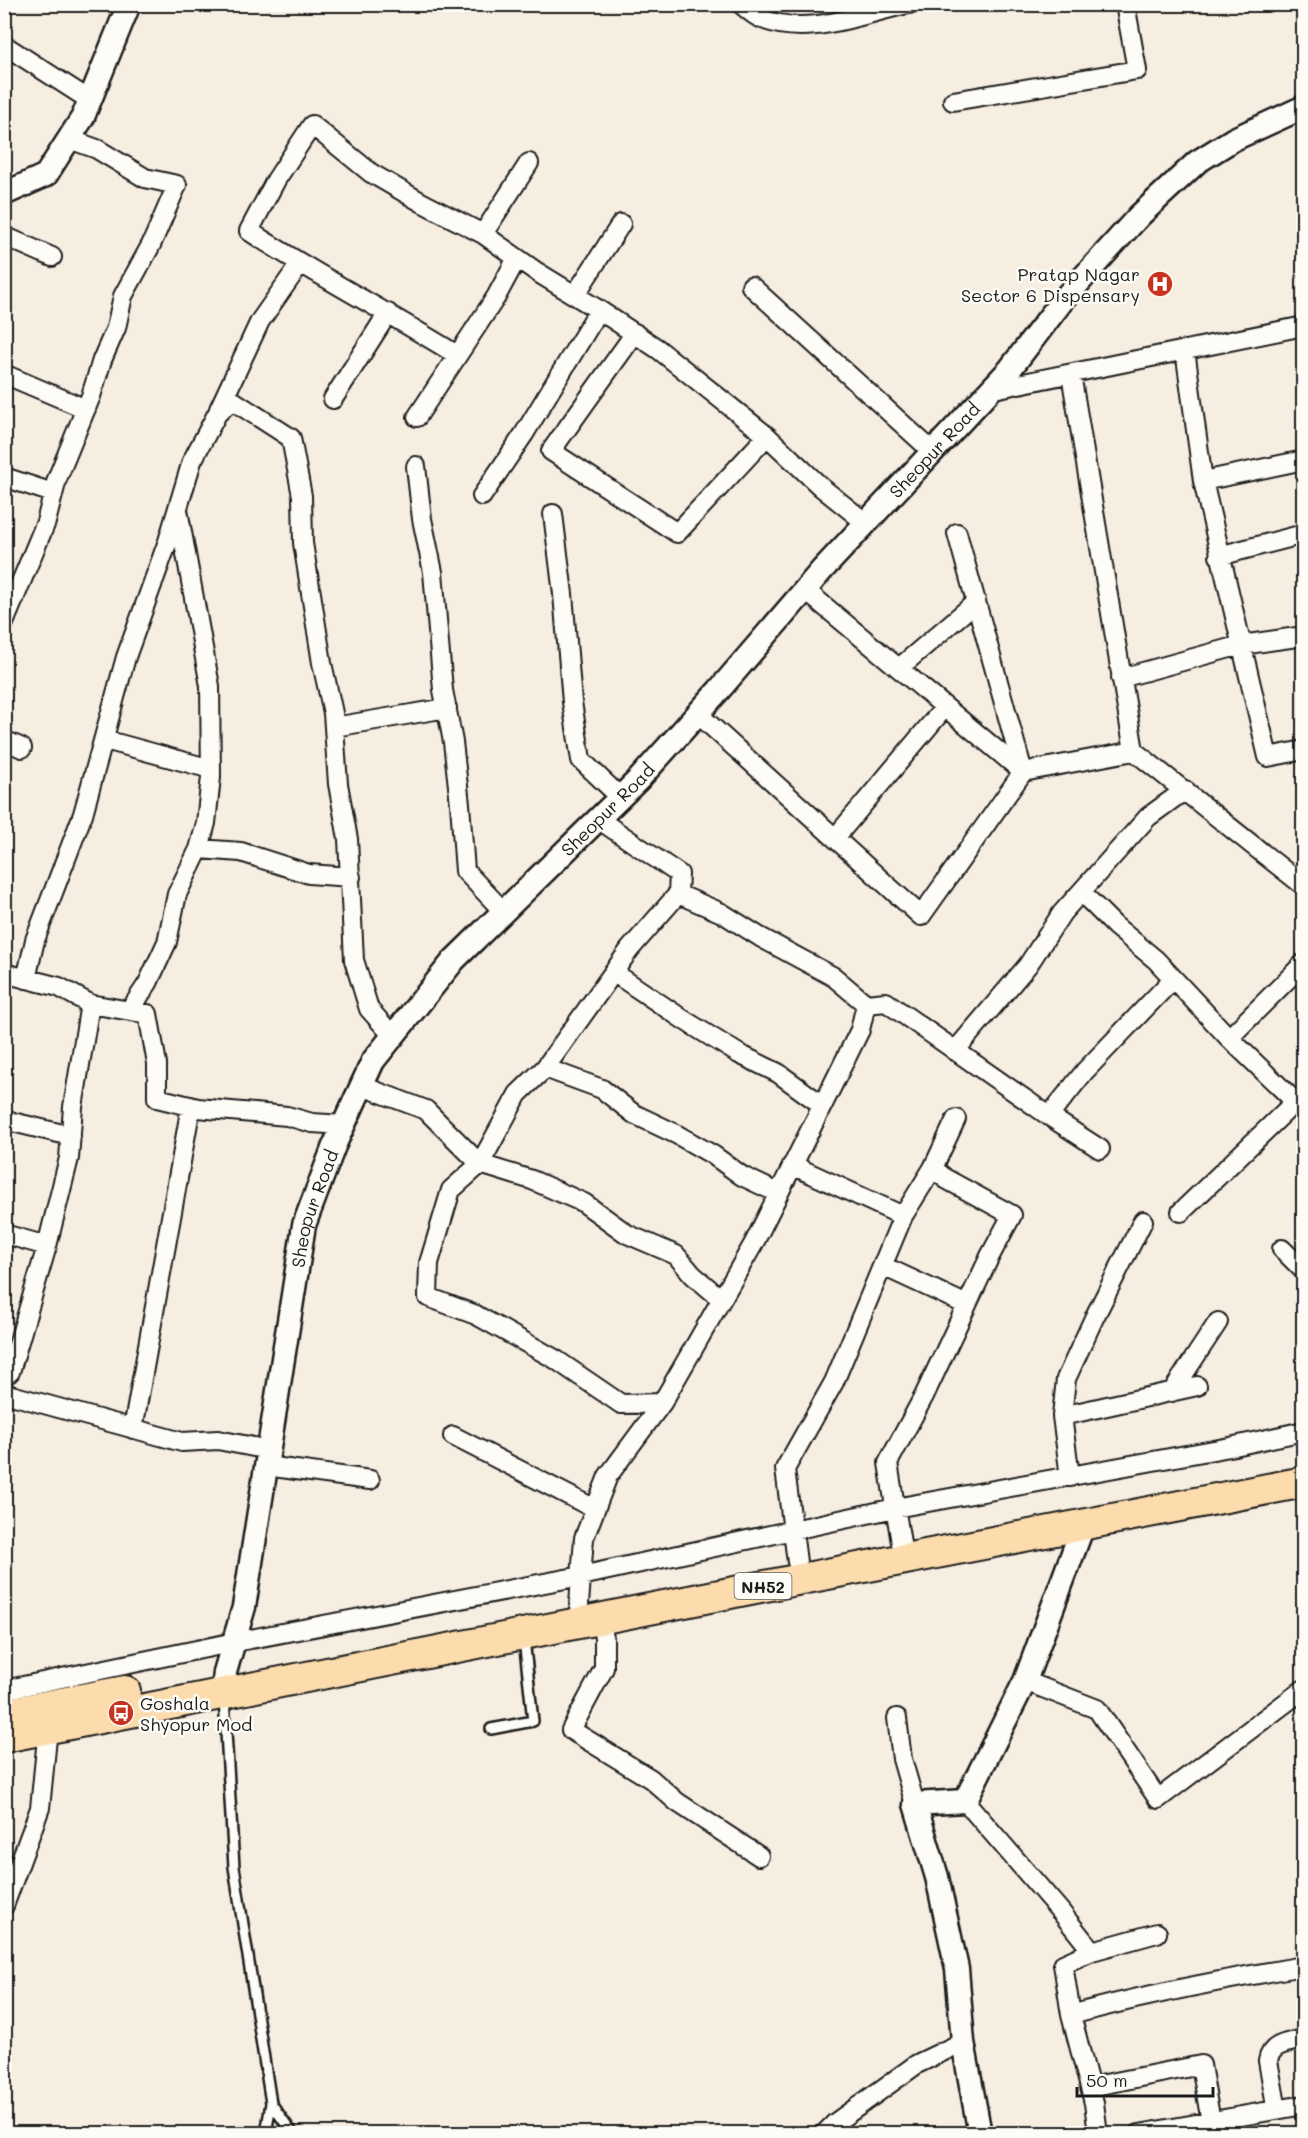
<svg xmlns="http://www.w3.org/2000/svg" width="1308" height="2138" font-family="Mali,sans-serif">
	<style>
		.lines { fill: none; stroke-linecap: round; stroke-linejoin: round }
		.service-casing { stroke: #1c1c1c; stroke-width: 14 }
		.minor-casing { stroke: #1c1c1c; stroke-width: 22 }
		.tertiary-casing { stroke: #1c1c1c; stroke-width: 27 }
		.trunk-casing { stroke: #1c1c1c; stroke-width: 34 }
		.service { stroke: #fdfcf7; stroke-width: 9 }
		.minor { stroke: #fdfcf7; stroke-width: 18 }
		.tertiary { stroke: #fdfcf7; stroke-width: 22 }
		.trunk { stroke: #fcdcac; stroke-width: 30 }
		.labels { text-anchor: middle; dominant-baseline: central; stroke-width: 5; stroke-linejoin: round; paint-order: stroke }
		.shield { fill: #fdfcf7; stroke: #605f5e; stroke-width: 1.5 }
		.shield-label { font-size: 16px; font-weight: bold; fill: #1c1c1c }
		.poi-label { font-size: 18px; fill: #1c1c1c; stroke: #fdfcf7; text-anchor: end }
		.street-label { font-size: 18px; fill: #1c1c1c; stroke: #fdfcf7 }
	</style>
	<rect width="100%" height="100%" fill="#f7eee2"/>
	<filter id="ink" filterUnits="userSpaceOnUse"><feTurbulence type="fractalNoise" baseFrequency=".0167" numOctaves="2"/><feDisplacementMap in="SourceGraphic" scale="12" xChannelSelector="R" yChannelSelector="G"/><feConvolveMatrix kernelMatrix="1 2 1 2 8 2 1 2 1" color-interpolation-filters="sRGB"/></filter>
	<g filter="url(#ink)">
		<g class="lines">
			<g class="service-casing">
				<path id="service" d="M224,1698L234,1867L271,2103L266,2134
					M491,1729L533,1721L524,1639
					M271,2103L293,2134"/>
			</g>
			<g class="minor-casing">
				<path id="minor" d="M741,4C747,9 753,15 760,18C807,39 862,13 909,4
					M4,45L91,101
					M953,101L1137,70L1125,4
					M483,234L529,163
					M4,236L52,257
					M751,286L932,451
					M575,295L621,224
					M635,333L551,451L677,533L767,436
					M1185,350L1203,481L1268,757L1304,750
					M457,355C388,312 316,275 249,231L276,180L312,125L371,173L421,202L483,234L537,272L599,310L658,349L767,436L821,487L866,523
					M4,374L86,409
					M1071,374L1134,751L1304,886
					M989,390L1304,326
					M333,399L388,313
					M219,409L260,321L300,264
					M417,417L496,297L517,258
					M416,466L422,519L433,572L443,690L453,742L460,804L465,871L504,912
					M4,477L53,493
					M1203,481L1304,460
					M482,496L524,434L599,310
					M553,514L563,594L572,702L581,760L620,797
					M957,533L1023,772L1134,751
					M1219,556L1304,534
					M4,623L46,522L57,479L91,396L102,360L116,328L123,296L151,245L177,185L145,178L97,149L69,139
					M899,668L976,602
					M1121,678L1241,645L1304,636
					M698,714L921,916L1023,772L805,590
					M334,727L447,708
					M4,740L22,748
					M105,740L211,769
					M598,819L679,874L678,894
					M835,838L945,707
					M199,849L241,852L309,874L351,877
					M1081,892L1115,926L1156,960L1229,1038
					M1304,963L1229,1038L1304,1110
					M613,972L684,1020L739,1054L778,1073L822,1105
					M4,973L59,987L90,1004
					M26,979L35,940L83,814L126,657L168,541L192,461L217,414L232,400L291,438L302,496L303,543L322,663L333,713L338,784L348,839L354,960L369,1009L393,1036
					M866,1004L886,1002L1049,1116L1100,1149
					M130,1010L148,983L167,942L177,894L199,849L206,823L211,777L210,686L178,510
					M955,1051L1028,965L1062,913L1148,817L1185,790
					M545,1068L602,1089L634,1114L676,1134L713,1155L742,1176L778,1193
					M362,1086L426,1110L480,1164L532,1180L584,1203L627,1234L676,1255L693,1275L721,1299
					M1049,1116L1085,1071L1173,979
					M4,1120L71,1136
					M792,1165L903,1216
					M1181,1212L1295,1102
					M4,1234L47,1246
					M1282,1249L1304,1271
					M883,1266L967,1305
					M4,1376L10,1372L47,1246L69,1158L73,1107L90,1004L148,1014L157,1064V1098L198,1108L287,1116L312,1123L344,1125
					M1172,1392L1218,1322
					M4,1393L182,1442L218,1440L269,1450
					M1062,1416L1197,1386
					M133,1429L191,1106
					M453,1436L595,1509
					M266,1466L370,1480
					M1070,1477L1062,1416L1066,1379L1094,1318L1143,1221
					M901,1543L888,1463L924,1396L990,1256L1012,1215L946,1179L933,1168L956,1119
					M797,1562L785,1469L834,1382L903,1216L933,1168
					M579,1604L584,1538L608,1476L662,1403L754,1243L860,1030L866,1004L834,977L760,937L722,913L678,894L630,949L545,1068L518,1094L480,1164L451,1190L429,1263L428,1297L476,1315L555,1359L621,1404L662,1403
					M600,1618L604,1638V1668L571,1730L651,1779L677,1802L759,1856
					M1025,1681L1097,1709L1158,1799L1304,1689
					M4,1690L235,1642L581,1576L895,1508L1230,1447L1304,1431
					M897,1718L902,1759L915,1804
					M965,1801L1061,1912L1092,1951L1063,1964L1071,2015L1094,2103L1098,2134
					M4,1906L40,1808L48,1728
					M1092,1951L1157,1933
					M1071,2015C1147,1994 1226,1979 1304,1966
					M1090,2087L1201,2065L1211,2122
					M1277,2110L1268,2061C1271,2043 1288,2043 1304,2039
					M824,2134L835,2123L917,2064L963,2042
					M1139,2134L1304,2105"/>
			</g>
			<g class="tertiary-casing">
				<g id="tertiary">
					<path d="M4,194L46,175L83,117L129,4"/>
					<path id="s1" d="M223,1693L225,1672L244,1607L304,1225L334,1146L373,1061L454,960L639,779L719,690L822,570L1010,369L1062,301L1139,216L1197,162L1234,139L1304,107"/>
					<path d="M980,2134L963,2042L957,1969L937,1877L915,1804L965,1801L1025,1681L1083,1526"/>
				</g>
			</g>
			<g class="trunk-casing">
				<path id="trunk" d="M4,1714L125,1691
					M4,1737L760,1587L1304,1482"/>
			</g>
			<use href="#service" class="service"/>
			<use href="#minor" class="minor"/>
			<use href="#tertiary" class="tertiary"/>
			<use href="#trunk" class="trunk"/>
		</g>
	</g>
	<defs>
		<g id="hospital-disc" transform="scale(1.35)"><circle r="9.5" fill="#c8321e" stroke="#fdfcf7"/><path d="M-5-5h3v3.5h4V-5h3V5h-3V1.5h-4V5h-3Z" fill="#fff"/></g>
		<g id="bus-disc" transform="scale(1.35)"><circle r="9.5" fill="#c8321e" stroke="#fdfcf7"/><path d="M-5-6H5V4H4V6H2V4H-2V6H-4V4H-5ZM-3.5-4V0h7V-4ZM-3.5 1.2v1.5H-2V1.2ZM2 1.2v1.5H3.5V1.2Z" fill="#fff"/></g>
	</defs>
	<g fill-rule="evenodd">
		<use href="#hospital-disc" x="1160" y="284"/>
		<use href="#bus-disc" x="121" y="1713"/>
	</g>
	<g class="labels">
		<rect class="shield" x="734.5" y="1573" width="57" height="26" rx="4.5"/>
		<g class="shield-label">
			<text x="763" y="1586">NH52</text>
		</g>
		<g class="poi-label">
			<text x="1140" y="274">Pratap Nagar<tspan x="1140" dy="21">Sector 6 Dispensary</tspan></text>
			<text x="140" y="1703" text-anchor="start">Goshala<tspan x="140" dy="21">Shyopur Mod</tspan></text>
		</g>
		<g class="street-label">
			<text stroke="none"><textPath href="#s1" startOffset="1484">Sheopur Road</textPath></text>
			<text stroke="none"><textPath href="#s1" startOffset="998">Sheopur Road</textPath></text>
			<text stroke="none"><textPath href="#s1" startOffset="494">Sheopur Road</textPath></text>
		</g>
	</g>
	<rect width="1308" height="2138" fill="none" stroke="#fdfcf7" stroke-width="24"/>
	<rect x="12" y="12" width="1284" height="2114" fill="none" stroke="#1c1c1c" stroke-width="2" filter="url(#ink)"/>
	<path d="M1077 2087v9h136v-9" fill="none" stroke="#1c1c1c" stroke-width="3"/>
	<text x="1086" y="2087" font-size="18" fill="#1c1c1c" stroke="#fdfcf7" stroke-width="4.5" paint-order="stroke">50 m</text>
</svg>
